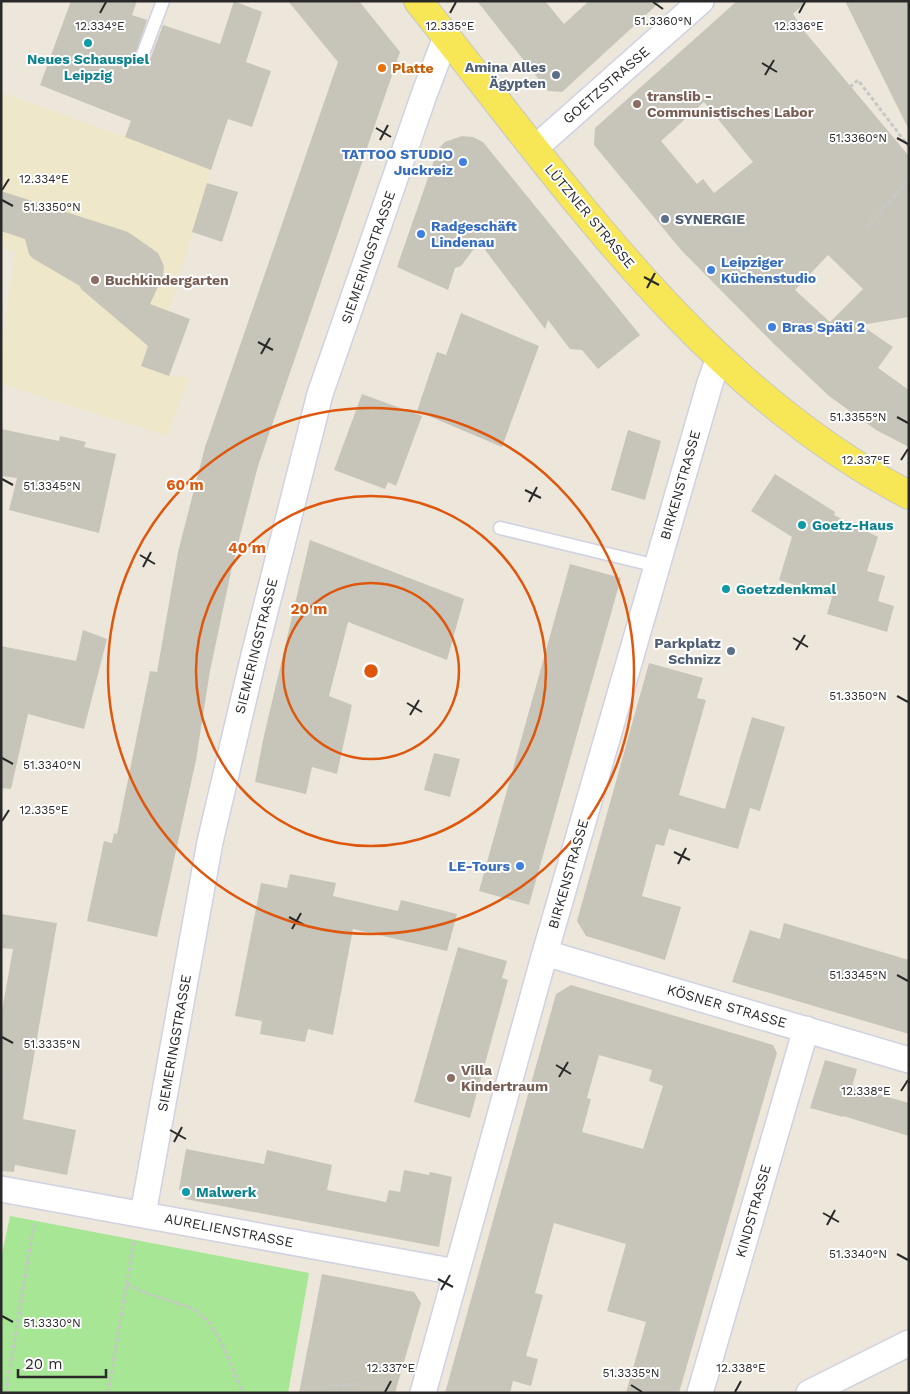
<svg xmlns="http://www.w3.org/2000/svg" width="910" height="1394" font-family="'Work Sans',sans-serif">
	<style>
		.education { fill: #efe7c9 }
		.green { fill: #a6e694 }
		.building { fill: #c7c5b9; fill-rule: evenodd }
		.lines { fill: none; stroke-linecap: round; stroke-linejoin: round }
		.service-casing { stroke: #d0d1e3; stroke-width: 15 }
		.minor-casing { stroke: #d0d1e3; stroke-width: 28 }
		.primary-casing { stroke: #c7c7c7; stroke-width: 30 }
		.path { stroke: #c7c7c7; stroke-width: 3; stroke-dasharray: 4 2.5; stroke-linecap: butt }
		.service { stroke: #fff; stroke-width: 12 }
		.minor { stroke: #fff; stroke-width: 25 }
		.primary { stroke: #f7e655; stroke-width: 28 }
		.ticks { fill: none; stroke: #292929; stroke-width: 2 }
		.ring { fill: none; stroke: #de570d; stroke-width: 2.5 }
		.culture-dot { fill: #0f9aa8; stroke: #fff; stroke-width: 2 }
		.food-dot { fill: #e8710a; stroke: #fff; stroke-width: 2 }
		.service-dot { fill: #5c6f8a; stroke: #fff; stroke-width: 2 }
		.education-dot { fill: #8d6e63; stroke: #fff; stroke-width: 2 }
		.shop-dot { fill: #3f7fe0; stroke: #fff; stroke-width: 2 }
		.labels { text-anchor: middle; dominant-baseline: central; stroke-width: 4; stroke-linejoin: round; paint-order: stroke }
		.culture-label { font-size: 14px; font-weight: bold; fill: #0d838f; stroke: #fff; text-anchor: start }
		.service-label { font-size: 14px; font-weight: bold; fill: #4e5e75; stroke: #fff; text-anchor: end }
		.food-label { font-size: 14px; font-weight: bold; fill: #c56008; stroke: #fff; text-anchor: start }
		.street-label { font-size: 14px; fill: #292929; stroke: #fff }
		.education-label { font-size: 14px; font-weight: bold; fill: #785e54; stroke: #fff; text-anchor: start }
		.shop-label { font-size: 14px; font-weight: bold; fill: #366cbe; stroke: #fff; text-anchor: start }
		.ticks-label { font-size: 12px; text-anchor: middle; fill: #292929; stroke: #fff; stroke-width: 4; stroke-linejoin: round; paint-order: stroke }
		.centre { fill: #de570d; stroke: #fff; stroke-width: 2.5 }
		.ring-label { font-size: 15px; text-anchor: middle; font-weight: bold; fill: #de570d; stroke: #fff; stroke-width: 4; stroke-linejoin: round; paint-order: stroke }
	</style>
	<rect width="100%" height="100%" fill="#ece7da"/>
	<path class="education" d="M1,94L15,97L125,137L211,170L169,311L162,309L141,365L169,376L189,378L167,436L1,384V354L15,252L1,247Z"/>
	<path class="green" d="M10,1216L309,1273L288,1393H1V1259Z"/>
	<path class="building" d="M71,1H137L132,15L147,20L135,55L137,59L144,62L151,57L163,25L220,44L234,1L262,12L246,62L271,71L252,127L228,119L211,170L125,137L131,121L40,85Z
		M288,1H359L400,52L258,466L232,567L210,671L196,760L157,937L87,921L104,841L112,843L114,833L117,834L150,671L157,672L178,552L205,447L338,62Z
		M477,1H545L564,24L589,1H661L562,92L548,91Z
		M737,1H807L793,14L805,32L909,156V317L861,325L893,347L878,368L909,390V447L876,430L829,396L775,345L682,251L594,145L595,128ZM704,102L753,162L714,193L703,179L697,184L661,141ZM828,255L863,289L830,322L795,290Z
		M845,1H909V130Z
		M462,136L473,137L483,142L640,335L598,369L582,350L570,349L548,320L545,329L479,242L461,266L455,268L448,290L397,267L438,149L445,142Z
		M207,183L238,192L222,242L192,232Z
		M1,191L128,232L158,253L164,266L163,276L150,304L190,319L169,376L141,366L148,346L81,289L80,286L32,258L29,254L25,239L1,231Z
		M461,313L539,346L502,447L417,411L437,352L446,355Z
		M362,394L422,416L396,486L388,482L385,489L334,470Z
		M1,429L59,441L60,436L86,442L84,447L116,454L99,533L9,510L17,478L1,476Z
		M628,430L661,441L645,500L611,490Z
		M775,474L835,512L834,515L878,537L867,571L885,576L878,601L894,606L887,632L827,614L832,597L779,580L792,537L751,511Z
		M310,540L464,599L447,660L348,622L329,696L352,705L337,774L312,767L306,794L255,782L263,740Z
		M570,564L621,578L529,905L479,891Z
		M83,630L107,639L84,729L28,714L11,789L1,788V646L76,661Z
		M649,663L703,678L697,698L706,700L679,795L725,809L752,717L785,727L760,811L750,808L738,849L669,829L664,846L656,844L642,896L681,907L665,960L586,936L577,921Z
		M434,753L460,759L450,797L424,790Z
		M290,874L336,883L333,896L398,911L401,900L457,914L447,951L353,929L333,1035L308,1029L305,1042L260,1034L262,1021L235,1016L261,883L287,888Z
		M1,914L57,923L23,1119L76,1130L67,1175L15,1165L14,1172L1,1171V1016L13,949L1,948Z
		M784,923L909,960V1034L732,982L750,930L780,939Z
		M458,947L507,961L502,978L508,980L470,1118L414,1102Z
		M571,985L773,1045L777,1053L679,1393H626L646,1322L607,1311L626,1244L554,1223L535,1293L543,1295L526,1356L538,1359L531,1386L513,1381L510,1393H445L556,994ZM599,1055L652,1070L649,1081L663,1086L643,1149L582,1132L591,1099L587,1098Z
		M825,1060L857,1069L852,1087L909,1103V1136L843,1116V1117L810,1108Z
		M186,1149L264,1164L267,1150L332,1165L327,1190L386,1202L389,1190L400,1192L404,1170L429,1175L430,1172L452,1177L439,1247L185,1199L179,1189Z
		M322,1274L414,1292L421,1303L395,1393H299Z"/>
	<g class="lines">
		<g class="service-casing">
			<path id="service" d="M143,54L163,1
				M500,528L657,566"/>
		</g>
		<g class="minor-casing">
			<path id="minor" d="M534,149L701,1
				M545,953L909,1060
				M1,1189L456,1272
				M143,1214L210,842L255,651L320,394L425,92L446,37
				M423,1393L545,953L710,383L719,358
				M700,1393L806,1029
				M809,1393L909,1343"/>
		</g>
		<g class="primary-casing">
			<path id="primary" d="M418,1C563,181 698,385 909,495"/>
		</g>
		<path class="path" d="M850,87L858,80L909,147
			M866,227L909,180
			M127,1284L143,1292L194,1309L209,1322L223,1346L243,1393
			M329,1386L360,1384
			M6,1393L34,1224
			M108,1393L134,1241"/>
		<use href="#service" class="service"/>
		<use href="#minor" class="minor"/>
		<use href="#primary" class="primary"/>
	</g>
	<path class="ticks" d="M653,2L663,9M100,13L106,2M450,13L456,2M799,13L805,2M762,63L777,72M765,75L774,60M376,128L391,137M897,138L908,144M380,140L388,125M2,190L9,179M2,200L13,206M644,277L659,285M647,288L655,273M258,342L273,350M261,354L270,338M897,417L908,423M901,460L908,449M2,479L13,485M525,490L541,498M529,502L537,487M140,555L155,564M143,567L151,552M793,638L808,647M796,650L805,635M897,696L908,702M407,703L422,712M410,715L419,700M2,758L13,764M2,821L9,810M674,852L690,860M678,864L686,848M289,917L304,925M292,929L301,913M897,975L908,981M2,1037L13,1043M556,1065L571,1074M559,1077L568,1062M901,1091L908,1080M170,1130L186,1139M174,1142L182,1127M823,1213L839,1222M827,1225L835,1210M897,1254L908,1260M438,1279L453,1287M441,1290L450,1275M2,1316L13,1322M631,1385L642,1392M385,1392L391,1381M735,1392L741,1381"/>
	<g class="ring">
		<circle cx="371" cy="671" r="88"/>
		<circle cx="371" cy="671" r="175"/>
		<circle cx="371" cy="671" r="263"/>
	</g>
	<g class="culture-dot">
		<circle cx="88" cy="43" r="5"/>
		<circle cx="802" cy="525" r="5"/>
		<circle cx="726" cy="589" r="5"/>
		<circle cx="186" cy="1192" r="5"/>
	</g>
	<circle class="food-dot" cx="382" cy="68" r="5"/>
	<g class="service-dot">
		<circle cx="556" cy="75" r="5"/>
		<circle cx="665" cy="219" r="5"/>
		<circle cx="731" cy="651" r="5"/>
	</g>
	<g class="education-dot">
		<circle cx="637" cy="104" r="5"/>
		<circle cx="95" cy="280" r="5"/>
		<circle cx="451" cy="1078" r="5"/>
	</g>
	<g class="shop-dot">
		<circle cx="463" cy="162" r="5"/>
		<circle cx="421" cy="234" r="5"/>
		<circle cx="711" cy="270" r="5"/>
		<circle cx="772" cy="327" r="5"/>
		<circle cx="520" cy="866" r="5"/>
	</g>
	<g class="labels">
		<g class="culture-label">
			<text x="88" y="59" text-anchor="middle">Neues Schauspiel<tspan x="88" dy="16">Leipzig</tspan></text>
			<text x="812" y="525">Goetz-Haus</text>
			<text x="736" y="589">Goetzdenkmal</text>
			<text x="196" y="1192">Malwerk</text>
		</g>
		<g class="service-label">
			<text x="546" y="67">Amina Alles<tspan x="546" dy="16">Ägypten</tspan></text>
			<text x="675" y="219" text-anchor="start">SYNERGIE</text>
			<text x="721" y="643">Parkplatz<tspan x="721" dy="16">Schnizz</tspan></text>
		</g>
		<g class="food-label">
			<text x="392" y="68">Platte</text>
		</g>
		<g class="street-label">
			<text transform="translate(606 85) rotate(-41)">GOETZSTRASSE</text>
			<text transform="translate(590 216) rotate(50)">LÜTZNER STRASSE</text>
			<text transform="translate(368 257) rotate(-71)">SIEMERINGSTRASSE</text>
			<text transform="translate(680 485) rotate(-74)">BIRKENSTRASSE</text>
			<text transform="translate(256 646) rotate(-76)">SIEMERINGSTRASSE</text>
			<text transform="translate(568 874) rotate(-74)">BIRKENSTRASSE</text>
			<text transform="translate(727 1006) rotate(16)">KÖSNER STRASSE</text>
			<text transform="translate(174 1043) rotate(-80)">SIEMERINGSTRASSE</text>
			<text transform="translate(753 1211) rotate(-74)">KINDSTRASSE</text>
			<text transform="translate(229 1230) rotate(11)">AURELIENSTRASSE</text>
		</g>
		<g class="education-label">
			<text x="647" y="96">translib -<tspan x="647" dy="16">Communistisches Labor</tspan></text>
			<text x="105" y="280">Buchkindergarten</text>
			<text x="461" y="1070">Villa<tspan x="461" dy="16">Kindertraum</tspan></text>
		</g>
		<g class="shop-label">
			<text x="453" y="154" text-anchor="end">TATTOO STUDIO<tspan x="453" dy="16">Juckreiz</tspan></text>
			<text x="431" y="226">Radgeschäft<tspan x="431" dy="16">Lindenau</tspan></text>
			<text x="721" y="262">Leipziger<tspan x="721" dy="16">Küchenstudio</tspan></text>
			<text x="782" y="327">Bras Späti 2</text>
			<text x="510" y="866" text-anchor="end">LE-Tours</text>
		</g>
	</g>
	<g class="ticks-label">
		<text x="663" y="25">51.3360°N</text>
		<text x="100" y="30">12.334°E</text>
		<text x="450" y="30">12.335°E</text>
		<text x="799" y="30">12.336°E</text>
		<text x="858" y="142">51.3360°N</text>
		<text x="44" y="183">12.334°E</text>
		<text x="52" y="211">51.3350°N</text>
		<text x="858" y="421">51.3355°N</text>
		<text x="866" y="464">12.337°E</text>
		<text x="52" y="490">51.3345°N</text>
		<text x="858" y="700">51.3350°N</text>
		<text x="52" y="769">51.3340°N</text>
		<text x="44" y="814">12.335°E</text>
		<text x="858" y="979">51.3345°N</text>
		<text x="52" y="1048">51.3335°N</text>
		<text x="866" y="1095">12.338°E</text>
		<text x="858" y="1258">51.3340°N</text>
		<text x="52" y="1327">51.3330°N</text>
		<text x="391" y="1372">12.337°E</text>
		<text x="741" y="1372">12.338°E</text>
		<text x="631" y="1377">51.3335°N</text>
	</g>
	<circle cx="371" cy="671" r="8" class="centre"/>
	<g class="ring-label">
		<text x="185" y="490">60 m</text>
		<text x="247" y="553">40 m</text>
		<text x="309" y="614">20 m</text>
	</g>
	<rect width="910" height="1394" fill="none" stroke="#292929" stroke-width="5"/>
	<path d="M18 1369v8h88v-8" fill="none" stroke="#292929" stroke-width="2.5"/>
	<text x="25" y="1369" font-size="15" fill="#292929" stroke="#ffffff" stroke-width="4" paint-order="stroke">20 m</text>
</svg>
